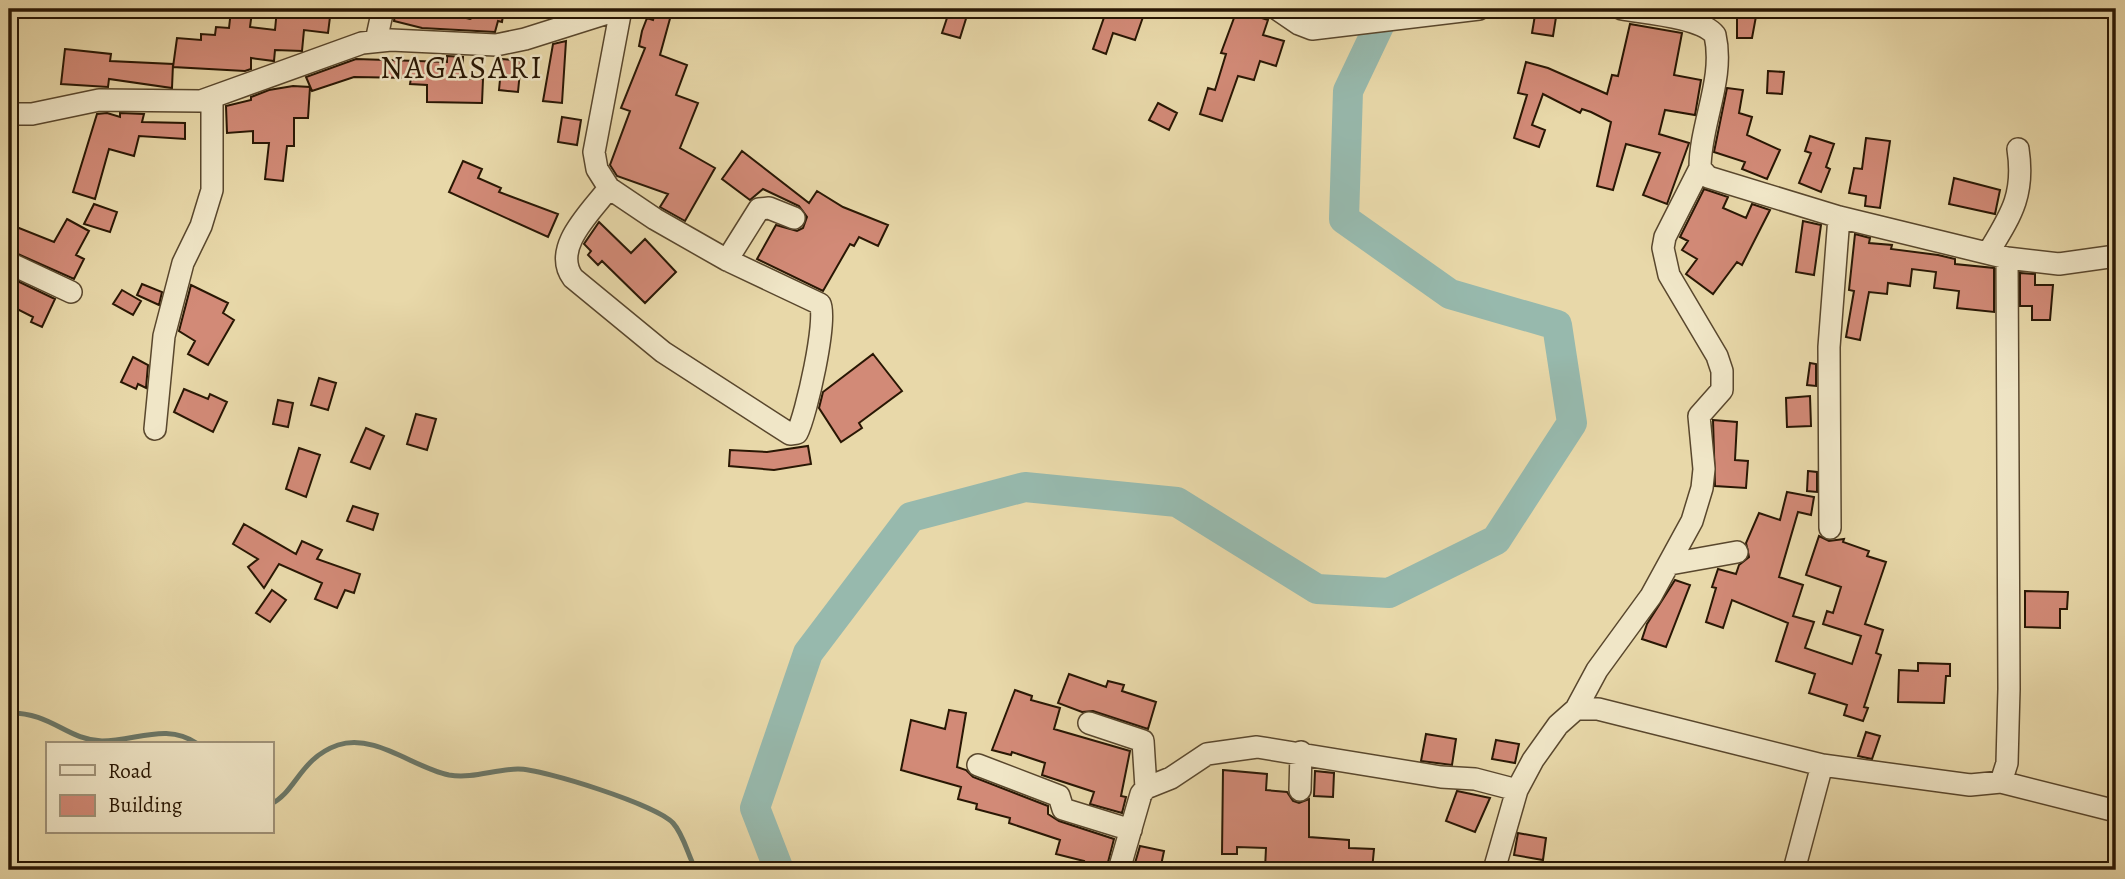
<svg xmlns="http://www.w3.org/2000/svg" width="2125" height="879" font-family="Alegreya,serif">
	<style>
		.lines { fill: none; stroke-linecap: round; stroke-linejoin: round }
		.stream { stroke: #6b7869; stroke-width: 5 }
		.river { stroke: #97b9ad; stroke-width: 30 }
		.building { fill: #d28a77; stroke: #291704; stroke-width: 2 }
		.minor-casing { stroke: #59472d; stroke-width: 24 }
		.minor { stroke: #f0e6c7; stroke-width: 21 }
		.labels { text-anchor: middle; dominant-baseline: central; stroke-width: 5; stroke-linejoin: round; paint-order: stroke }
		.quarter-label { font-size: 32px; letter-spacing: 2px; fill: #291704; stroke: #f0e6c7 }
	</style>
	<rect width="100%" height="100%" fill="#e8d8a9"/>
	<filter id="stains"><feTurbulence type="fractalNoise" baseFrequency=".00286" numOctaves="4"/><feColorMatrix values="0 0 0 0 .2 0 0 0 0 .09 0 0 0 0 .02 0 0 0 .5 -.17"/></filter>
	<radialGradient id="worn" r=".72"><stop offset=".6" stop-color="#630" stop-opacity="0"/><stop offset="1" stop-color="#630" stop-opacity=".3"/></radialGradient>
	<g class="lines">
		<path class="stream" d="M9,713C51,712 67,740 102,741C137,741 166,722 198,744
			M271,804C296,792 300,758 338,745C375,733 414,768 449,775C473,779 495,769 518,769C543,769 657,805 673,823C684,835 688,856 696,870"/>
		<path class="river" d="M779,870L755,808L808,653L911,517L1025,487L1177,502L1317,589L1389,593L1496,540L1572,423L1557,325L1450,294L1344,219L1348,91L1387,9"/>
	</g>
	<path class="building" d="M277,9H331L328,33L304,30L302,51L275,50L274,61L251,58V69L245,71L173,67L177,38L201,40V34L215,35L216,27L229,28L231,10L252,12L250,27L275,30Z
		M396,9H429L470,19L474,17L466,16V9H504L502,22L498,21L495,32L422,28L394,21Z
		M950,9H969L960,38L942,33Z
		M1107,9H1119L1143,17L1135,40L1113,33L1106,54L1093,49Z
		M1536,9L1557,11L1553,36L1532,33Z
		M656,10L671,15L660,55L687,65L676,95L698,103L680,148L715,168L685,221L660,207L668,194L617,176L610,165L630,111L621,108L645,48L639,46L642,31L647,18L653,20Z
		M1237,10L1268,20L1263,35L1284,41L1276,66L1260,61L1254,80L1238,76L1222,121L1200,114L1208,88L1215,90L1226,54L1221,53Z
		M1737,11H1757L1752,38H1737Z
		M1630,24L1682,33L1674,75L1701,80L1695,115L1665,110L1659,134L1689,143L1667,204L1643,195L1660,153L1626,144L1613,190L1597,186L1611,122L1591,112L1582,109L1580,113L1543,94L1532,125L1545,130L1539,147L1514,138L1527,95L1518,93L1526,62L1548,68L1607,94L1612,75L1618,76Z
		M566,41L562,103L543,101L553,44Z
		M65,49L111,54L110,61L173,64L172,88L109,79L108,87L61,84Z
		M447,56L463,57L462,78L483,79L482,103L427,102V85L410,84L411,78L354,77L312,91L306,77L356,59L447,62Z
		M502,59L521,61L518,92L499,90Z
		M1768,71L1784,72L1782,94L1767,93Z
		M293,86L310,87L308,118H294V146H287L283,181L265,179L269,143H253V131L227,133L226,106L251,100V97L269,90Z
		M1727,88L1743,90L1739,113L1752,117L1747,135L1780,150L1767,179L1742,169L1745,162L1714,152Z
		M1158,103L1177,113L1169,130L1149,120Z
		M107,113L120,117V113L144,114L142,122L185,123V139L139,136L134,156L109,149L95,199L73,192L97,114Z
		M562,117L581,120L577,145L558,142Z
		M1810,136L1834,144L1826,167L1830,169L1821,192L1799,183L1811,153L1805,151Z
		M1866,138L1890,141L1880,208L1865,206L1866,196L1849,193L1854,168L1862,169Z
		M742,151L809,203L817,191L843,207L888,225L878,246L859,237L854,246L850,244L823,291L757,259L776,225L797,231L803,228L807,217L799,206L763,189L750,200L722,179Z
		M463,161L482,169L478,178L501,188L499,192L558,214L548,237L449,192Z
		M1954,178L2000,190L1995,214L1949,204Z
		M1704,189L1728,197L1723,208L1746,218L1752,204L1770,210L1742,265L1737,262L1713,294L1686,274L1697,259L1682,250L1688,241L1680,237Z
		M94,204L117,212L110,232L84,224Z
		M67,219L89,231L76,255L84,259L74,279L9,250V224L54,242Z
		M1803,221L1821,225L1814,275L1796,272Z
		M599,222L631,253L645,239L676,272L645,303L602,261L598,265L588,255L591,251L584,244Z
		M1855,234L1870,238L1869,243L1892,245L1891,249L1938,255L1955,259V264L1994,268V312L1957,308L1959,291L1934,288L1936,272L1912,269L1910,286L1888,283L1887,294L1869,292L1860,340L1846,337L1854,291L1849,290Z
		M2020,273L2035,274V285H2053L2050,320H2032V306H2020Z
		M9,277L55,299L42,327L31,322L33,317L9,305Z
		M142,284L162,292L159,305L137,295Z
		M191,285L228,303L223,313L234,320L208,365L188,354L195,341L179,331Z
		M122,290L141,301L133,315L113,304Z
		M873,354L902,391L859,423L862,428L841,442L819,408L823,392Z
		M133,357L148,365L146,388L138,384L136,389L121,382Z
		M1810,363L1816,364V386L1807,385Z
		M319,378L336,383L328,410L311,405Z
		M184,389L208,399L210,394L227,402L213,432L174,412Z
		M1810,396L1811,426L1787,427L1786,398Z
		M278,400L293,403L288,427L273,424Z
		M416,414L436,419L427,450L407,444Z
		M1713,420L1737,422L1735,460L1748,461L1746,488L1715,486Z
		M366,428L384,436L370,469L351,462Z
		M808,446L811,464L774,470L729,466L730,450L767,452Z
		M299,448L320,455L306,497L286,489Z
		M1808,471L1817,472V492L1807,491Z
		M1787,492L1814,497L1811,515L1798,512L1779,577L1803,585L1793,616L1814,622L1805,648L1852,664L1861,636L1823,624L1827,611L1833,613L1841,587L1806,575L1819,536L1829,541L1844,539L1843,542L1869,551L1867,556L1886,562L1865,624L1883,630L1876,653L1881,655L1864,707L1868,708L1863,721L1844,715L1847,705L1809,693L1815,674L1776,661L1788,623L1732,600L1723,628L1706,622L1716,588L1712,587L1718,569L1736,574L1739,565L1749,557L1746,543L1759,513L1780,520Z
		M353,506L378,514L373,530L347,521Z
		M244,524L296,554L302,541L322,550L317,559L360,574L354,593L345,590L337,608L315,599L322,583L279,564L264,588L248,567L258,559L233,544Z
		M1675,580L1690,585L1666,647L1642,639L1647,624Z
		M272,590L286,600L270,622L256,613Z
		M2025,591L2068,592L2067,609H2060V628L2025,627Z
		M1918,663L1950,664V676H1946L1944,703L1898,702L1899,670L1918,671Z
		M1069,674L1106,687L1108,681L1124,685L1122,691L1156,702L1148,729L1093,711L1082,712L1058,703Z
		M1015,690L1032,696L1031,700L1060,708L1054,729L1130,751L1121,796L1126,797L1122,813L1090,804L1094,792L1042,775L1045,763L1012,752L1011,755L992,750Z
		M949,710L966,713L957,767L966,770L973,777L1048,806V814L1059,821L1114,839L1106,870H1082L1084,861L1056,854L1060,840L1009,823L1010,818L976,809L977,804L958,799L961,787L901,770L911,720L945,729Z
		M1866,732L1880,736L1872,759L1858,756Z
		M1426,734L1456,739L1452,765L1421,761Z
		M1496,740L1519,744L1515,763L1492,759Z
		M1223,770L1267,774L1266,790L1287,792L1293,801L1299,803L1309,799V837L1349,840V848L1374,849L1372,870L1309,867V870L1265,869L1266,848L1237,847V854H1222Z
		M1315,771L1334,773L1333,797L1314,796Z
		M1457,791L1490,798L1475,832L1446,821Z
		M1518,833L1546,838L1543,860L1514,855Z
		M1140,846L1164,851L1160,870H1133Z"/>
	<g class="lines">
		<g class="minor-casing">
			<path id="minor" d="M1277,9L1299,24L1312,29L1479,9
				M1622,9C1645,13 1701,17 1715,35C1725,79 1700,124 1700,168L1708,177L1839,217L2007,258L2059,264L2116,256
				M376,41L383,9
				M9,114H32L99,100L201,101L362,43L391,40L496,45L525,39L620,9
				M609,188C591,212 551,248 573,278L663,352L790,434L797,433C806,416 828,318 820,304L727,260L655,219L609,188L597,169L594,152L621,9
				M1988,253C2011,215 2025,195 2018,149
				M727,260L759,209L769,208L794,218
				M9,263L71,292
				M155,429L164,336L183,263L201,226L212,190V98
				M1830,528L1829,347L1839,217
				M1670,564L1737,552
				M1576,709H1598L1822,765L1970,785L2001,782L2007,763L2009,689L2007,258
				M1089,723L1143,741L1146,788
				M978,765L1059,796L1063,809L1131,830
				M2001,782L2116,811
				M1300,790L1301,752
				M1119,870L1141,794L1146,788L1171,778L1207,754L1257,747L1441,777L1475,779L1517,790
				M1494,870L1517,790L1533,760L1558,725L1576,709L1597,670L1651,596L1692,521L1702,488L1704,469L1699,416L1722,390V371L1717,356L1669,275L1663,248L1665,237L1700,168
				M1794,870L1822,765"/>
		</g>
		<use href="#minor" class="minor"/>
	</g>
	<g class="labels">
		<g class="quarter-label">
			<text x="462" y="67">NAGASARI</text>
		</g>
	</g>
	<rect width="2125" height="879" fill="none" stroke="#e8d8a9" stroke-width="35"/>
	<rect x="10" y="10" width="2104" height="858" fill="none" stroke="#291704" stroke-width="3.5"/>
	<rect x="18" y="18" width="2090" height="844" fill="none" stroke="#291704" stroke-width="2"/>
	<rect x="46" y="742" width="228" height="91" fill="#f0e6c7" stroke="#a09379" stroke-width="2"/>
	<rect x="60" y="765" width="35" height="10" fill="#f0e6c7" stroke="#a09379" stroke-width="2"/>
	<text x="108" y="778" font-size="21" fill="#291704">Road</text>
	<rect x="60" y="795" width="35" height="21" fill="#d28a77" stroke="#a09379" stroke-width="2"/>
	<text x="108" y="812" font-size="21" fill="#291704">Building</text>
	<rect width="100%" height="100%" filter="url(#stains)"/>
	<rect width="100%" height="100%" fill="url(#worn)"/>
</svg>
